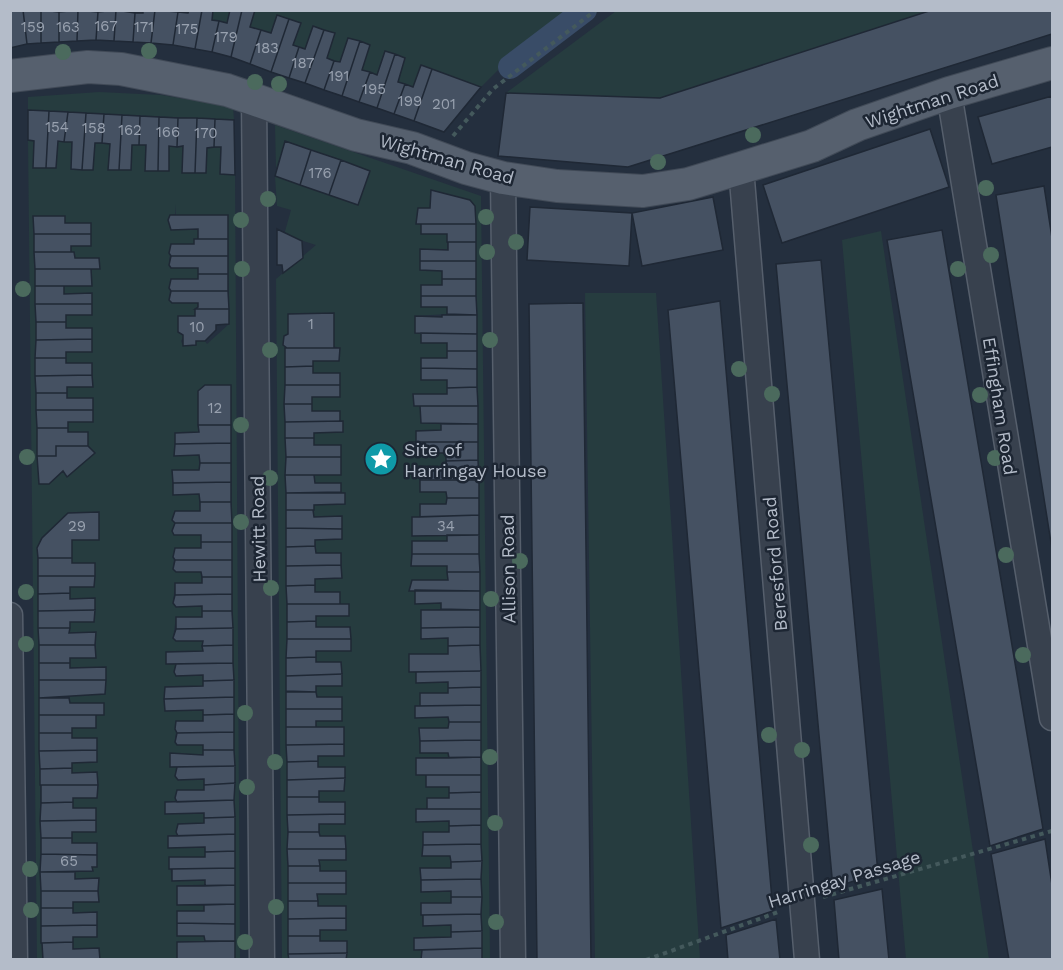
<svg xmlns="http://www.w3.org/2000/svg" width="1063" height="970" font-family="'Work Sans',sans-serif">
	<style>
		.green { fill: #263c3f; fill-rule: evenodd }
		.water { fill: #394c67 }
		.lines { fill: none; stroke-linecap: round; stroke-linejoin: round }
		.canal { stroke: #394c67; stroke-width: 24 }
		.building { fill: #455162; stroke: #1f2835; stroke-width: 1.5 }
		.minor-casing { stroke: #565f6c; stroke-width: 27 }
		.major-casing { stroke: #414a57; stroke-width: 34 }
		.path { stroke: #44595c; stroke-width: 4; stroke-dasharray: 4.5 4.5; stroke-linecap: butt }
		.minor { stroke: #38414e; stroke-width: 24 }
		.major { stroke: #56606e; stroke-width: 32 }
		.tree { fill: #4b6a5d }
		.labels { text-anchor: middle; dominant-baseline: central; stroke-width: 5; stroke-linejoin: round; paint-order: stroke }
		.number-label { font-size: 15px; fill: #98a1af }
		.street-label { font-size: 18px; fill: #b4bcc9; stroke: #1d2633 }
		.poi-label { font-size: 18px; fill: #b4bcc9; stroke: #1d2633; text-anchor: start }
	</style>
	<rect width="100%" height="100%" fill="#242f3e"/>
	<path class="green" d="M212,11H230L227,23L212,20Z
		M255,11H568L525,43L481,87L421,65L413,87L398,82L405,58L386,51L377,75L362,70L370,45L349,38L340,62L327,58L335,33L313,26L305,49L293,45L301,23L277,15L271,33L250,27Z
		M616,11H932L660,98L506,93Z
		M99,92L161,95L233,107L234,120L28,110V97Z
		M275,125L481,196L490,959H482L475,207L470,200L431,190L430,208H418L417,224H421V234H447V250L420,249V270L442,271V285H421V307H447V314L416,316L415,333H421L422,343H447V358H421V380H447V394L413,395L414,405L420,406L421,423L441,424V430L416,431V442L410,453H446V467H419L420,492H446V504H420V517H412V535H447V541H412L411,566H447L448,580H413L409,590H415V603H441V609L421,610V639L448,638V654H409V672H416V683L448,682V693H421L420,706L416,718L448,717V728L419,729L420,753H448L449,758L426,775L449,787V798H427V809L416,810V822L449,821V832L424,833L422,856H450L451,868H420L421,891H451V903H422L423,926L451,925V937L422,950L421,960L346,959L347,941H320V930L346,929V906H318L317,894H346L320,871L319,860L345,859L320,836L319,824H345V802H319V791H344L318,767V756H344V727H316V721H342V697H317L316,686H342L341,662H316V651H351L350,627H316V616L340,604L315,592V579L342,578L341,553H316L315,540L342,539V517H314V505L344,504L345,493L341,492L340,483H315L314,475H341V445H314V433L343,432V422L340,421V411H312V397L340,373H313V361H339L340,348L288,334L284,336L283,345L287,348L285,349L289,959H282L276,279L316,245L284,235L291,210L277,206L275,176L358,205L370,171L286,141L276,168Z
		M28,140L34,141V168H56L58,141L72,142L71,169L82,170L95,143L110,144L108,170H131L132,145H146L145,171H168L169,146H183V173H205L207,148L221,147L220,174L235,175L240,959H235L231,385H205L198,391V432L175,433V455H199V470H172L173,495L199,494L200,511H175L172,518L175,523L172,531L201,535V548H175L173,569L176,572H201L202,583H175L173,603L176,607L202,606V617H176L173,638L176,641H203V651L166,652V664H176L174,672L176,676L203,675V686L165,687V711L203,710V721H177L175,741L203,745V755L171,753L170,767H177L175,776L178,780L204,779V790H177V802L165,814L204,813V823L176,828L178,836L168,848L205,847V857H169L172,881L205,880V886H177V905H204V911H177V936H204L205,941L178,942L177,959H100L99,948L73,949V937L97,936V913H73V902H98L99,879H75V872H92V867L97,866V844L72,843L73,798H97V773H72V763L97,762V738H72V728H95L70,703V694H105L106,667L70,668V658H96L95,633H69L70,622H94V598L70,599V587L94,586L95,563H72V540H99V513H69L41,538L37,548L43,959H37ZM175,204L176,215H228L229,324L207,344L205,341H196V345L183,346L181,341L195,316L198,303H172L169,300L171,281L198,279V268H171L169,264L171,244H194V240L198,239V229L171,230L168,220L171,215L175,214ZM34,216H65V223H91V245L71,246V252H74L75,258H99L100,268L91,269L92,286H64V294L92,293L66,315V328H92V352H66V363H92L93,387H67L68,432H88V446L95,453L68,477L63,471L49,484H39Z
		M881,231L989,959H906L842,240Z
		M585,293H656L700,959H595Z"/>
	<path class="water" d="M568,11H595L512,68L506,60Z"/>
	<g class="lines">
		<path class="canal" d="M510,67L585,10"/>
	</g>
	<path class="building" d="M10,10H23L27,44L10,48Z
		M23,10H41V43L27,44Z
		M41,10L59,12V42L41,43Z
		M78,10L77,41L59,42V12Z
		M78,10L98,12L96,40L77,41Z
		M116,10L114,41L96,40L98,12Z
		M116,10L135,13L133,42L114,41Z
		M143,10H155L151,43L133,42L135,13H143Z
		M155,10L178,12L173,45L151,43Z
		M189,10H202L195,49L173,45L178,12L188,13Z
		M202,10H213L212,20L219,21L212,52L195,49Z
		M230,10H242L231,57L212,52L219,21L227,23Z
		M242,10H255L250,27L261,30L250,64L231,57Z
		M932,10H1052V34L628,167L498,156L506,93L660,98Z
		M277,15L289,19L271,72L250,64L261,30L271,33Z
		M289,19L301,23L293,45L299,47L289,78L271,72Z
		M313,26L324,30L305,83L289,78L299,47L305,49Z
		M324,30L335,33L327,58L334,61L324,90L305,83Z
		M348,38L360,41L342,96L324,90L334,61L340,62Z
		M360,41L370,45L362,70L370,72L359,102L342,96Z
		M385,51L395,54L377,108L359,102L370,72L377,75Z
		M395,54L405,58L398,82L405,84L394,114L377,108Z
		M421,65L432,69L414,121L394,114L405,84L413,87Z
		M432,69L481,87L444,132L414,121Z
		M1052,96V147L992,164L978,117Z
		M28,110L49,111L46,168H33L34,141L28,140Z
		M49,111L68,112L64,142L58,141L56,168H46Z
		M68,112L86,113L82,170L71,169L72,142H64Z
		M86,113L104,114L102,143H95L93,170H82Z
		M104,114L122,115L119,170H108L110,144L102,143Z
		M122,115L140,116L139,145H132L131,170H119Z
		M140,116L159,117L158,171H145L146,145H139Z
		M159,117L178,118L177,147L169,146V171H158Z
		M178,118H197L195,173H182L183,146L177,147Z
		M197,118L215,119L214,147L207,148L206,173H195Z
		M215,119L234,120L235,175L220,174L221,147H214Z
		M930,129L949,187L782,243L763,185Z
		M285,141L311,150L300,185L275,176Z
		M311,150L341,160L329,195L300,185Z
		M341,160L370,171L358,205L329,195Z
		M1044,186L1052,238V549L996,195Z
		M431,190L470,200L475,206L476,224H416L418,208H430Z
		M713,197L723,250L642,266L632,213Z
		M530,207L632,213L629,266L527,260Z
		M170,215H228V239H198V229L171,230L168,220Z
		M33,216H65V223H91V234H34Z
		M421,224H476V242H447V234H421Z
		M277,229L302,241L303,258L283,273L282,265H277Z
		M942,230L1043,829L990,846L887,240Z
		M34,234H91V246H71V252H34Z
		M194,239H228V256H171L169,253L171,244H194Z
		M448,242H476V261H420V249L448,250Z
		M34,252H74L75,258H99L100,269H35Z
		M171,256H228V274H198V268H171L169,265Z
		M821,260L878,873L833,888L776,264Z
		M420,261H476V279H442V271L420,270Z
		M35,269H91L92,286H35Z
		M198,274H228V291H171L169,288L171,279H198Z
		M442,279H476V296H421V285H442Z
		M35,286H64V294L92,293V304H35Z
		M171,291H228L229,309H195L198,307V303H172L169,300Z
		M421,296H476L477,315L447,314V307H421Z
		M720,301L773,911L721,928L668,310Z
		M583,303L591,960H537L529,304Z
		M35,304H92V315H66V322H36Z
		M195,309H229V324L216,325V330L205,341H196V345L183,346V335L178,332V316H195Z
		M334,313V348H287L283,345L284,336L288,334V314Z
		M442,315H477V334L415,333V316L442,317Z
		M36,322H66V328H92V339L36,340Z
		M421,333L477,334V351H447V343H421Z
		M92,339V352H66V358H35L36,340Z
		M285,348H340L339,361H313V366L285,367Z
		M447,351H477V369L421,368V358H447Z
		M35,358H66V363H92V375L35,376Z
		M313,366V373H340V385H285V367Z
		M421,368L477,369V387L447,388V380H421Z
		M92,375L93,387H67V393H36L35,376Z
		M205,385H231V425H198V391Z
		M285,385H340V397H312V404H284Z
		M477,387L478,406H414L413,394H447V388Z
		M36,393H67V398H93V410H36Z
		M284,404H312V411H340V421L285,422Z
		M420,406H478V424L421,423Z
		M36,410H93V422H68V428H37Z
		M343,421V432L314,433V438H285V422Z
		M441,424H478V442H416V431L441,430Z
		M198,425H231V443L175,444V433L199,432Z
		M37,428H68V432H88V446H56V456H37Z
		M285,438H314V445H341V457H286Z
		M409,442H478V460L446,461V453H409Z
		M231,443V463H200L199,455L174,456L175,444Z
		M56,446H88L95,453L67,477L63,471L49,484H39L37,456H56Z
		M286,457H341V475H285Z
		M478,460L479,480H420L419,466L446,467V461Z
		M200,463H231V482L173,483L172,470H199Z
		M285,475H314L315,483H341V492L286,493Z
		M420,480H479V498H447L446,492H420Z
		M231,482V502H200L199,494L173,495V483Z
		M286,493H345V504L314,505V510H286Z
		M447,498H479V515L420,517V504H446Z
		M200,502H231L232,523H175L172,520L175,511H200Z
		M286,510H313L314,517L342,516V529L286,528Z
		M99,512V540H72V558H38L37,548L42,538L68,513Z
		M479,515V535L412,536V517Z
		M175,523H232V542H201V535H174L172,531Z
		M286,528L342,529V539L315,540V546L286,547Z
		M447,535H479V554H412V541H447Z
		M201,542H232V560H175L173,557L175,548H201Z
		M315,546L316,553H341V565L286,566V547Z
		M412,554H479L480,572H447V566H411Z
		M38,558H72V563H95V576H38Z
		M175,560H232V577H202L201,572H176L173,569Z
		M341,565L342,578L315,579V585L286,586V566Z
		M447,572H480V591H409L412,580H448Z
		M38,576H95L94,587H70V593L38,594Z
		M202,577H232V594L175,595V583H202Z
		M315,585V592H340V604H287L286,586Z
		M415,590L480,591V610L441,609V603L415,604Z
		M70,593V599L95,598V610L38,611V594Z
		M232,594V611H202V606L176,607L173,603L175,595Z
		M287,604H349V616H316V621L287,622Z
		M95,610L94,622H70V628H38V611Z
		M421,610H480V627L421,628Z
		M202,611H232L233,628L176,629V617H202Z
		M316,621V627H350L351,639H287V622Z
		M480,627V645L448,646V638L421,639V628Z
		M38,628H70L69,633L96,632L95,645H39Z
		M233,628V645L202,646L203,641H176L173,638L176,629Z
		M287,639H351V651H316V657L286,658Z
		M39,645H95L96,658H70V663H39Z
		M233,645V663L166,664V652L203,651L202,646Z
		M480,645L481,671L409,672V654H448V646Z
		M316,657V662H341L342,674L286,676V658Z
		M39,663H70V668L106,667V680H39Z
		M233,663L234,680L203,681V675L176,676L174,672L176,664Z
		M481,671V687L448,688V682L416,683V672Z
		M342,674V686H316V692L286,691V676Z
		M39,680H106L105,694L39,698Z
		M234,680V697L164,699L165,687L203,686V681Z
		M481,687V705L420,706V693H448V688Z
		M286,692H316L317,697H342V709H286Z
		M234,697V714L203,715V710L165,711L164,699Z
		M39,698H69L70,703H104V715H39Z
		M481,705V722H449L448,717L415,718V706Z
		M286,709H342V721H316V727H286Z
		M234,714V732L177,733L175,729L176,721H203V715Z
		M39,715H96V728H72V733H39Z
		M449,722H481V740L420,741L419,728H448Z
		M286,727H344V744L286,745Z
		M234,732V750H203V745H177L175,742L177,733Z
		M39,733H72V738H97V750L39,751Z
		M481,740V757L449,758L448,753H420V741Z
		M344,744V756H318V761L287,762L286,745Z
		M97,750V762L72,763V768L40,769L39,751Z
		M203,750H234L235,766L170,767V753L203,755Z
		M481,757V775H416V758Z
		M318,761V767H345V778L287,780V762Z
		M235,766V783L204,785V779L178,780L175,776L177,767Z
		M72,768V773L97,772L98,785H40V769Z
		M426,775H481V792L449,793V787H426Z
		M345,778L344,791H319V797H287V780Z
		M235,783L234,800L177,802L175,798L177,790H204V785Z
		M41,785H98L97,798H73V802L41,803Z
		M481,792V809H427V798H449V793Z
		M287,797H319V802H345V814L287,815Z
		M234,800L235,817L204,818V813L165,814V802Z
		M73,802V808H96V820L40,821L41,803Z
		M416,809H481V825L449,826V821L416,822Z
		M345,814V824H319V832H288L287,815Z
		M235,817V834L178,836L176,832L178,824L204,823V818Z
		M96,820V832H72V838H41L40,821Z
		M481,825V844L423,845V832H449V826Z
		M288,832H319L320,836H345L346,849H287Z
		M235,834V851L205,852V847L168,848V836Z
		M41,838H72V843H97V855L41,854Z
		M1045,839L1052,885V960H1009L991,854Z
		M481,844L482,861L451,862L450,856H422L423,845Z
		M287,849H346V860H319L320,866H288Z
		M235,851V868L169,869V857H205V852Z
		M41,854L97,855V867H92L93,871L40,872Z
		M482,861L481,879L421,880L420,868H451V862Z
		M288,866H320V871H346V883H288Z
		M235,868V885L205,886V880L172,881V869Z
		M40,872H75V879L99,878L98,891H41Z
		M481,879L482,897H451V891L421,892V880Z
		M288,883H346V894H317L318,901H288Z
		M235,885V904L177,905V886Z
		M882,889L889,960H839L834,900Z
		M41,891H98L99,902H73V908H41Z
		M451,897H482L481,914L421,915V903H451Z
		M288,901H318V906H346V918L288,919Z
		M235,904V924L177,923V911H204V905Z
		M41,908H73V913L97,912V925L41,926Z
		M481,914L482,931L451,932V925L423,926V915Z
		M346,918V930H320V936H288V919Z
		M776,919L780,960H728L726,935Z
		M177,923L235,924V941H205L204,936H177Z
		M97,925V937H73V942L41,943V926Z
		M482,931V948L414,950V938L451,937V932Z
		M288,936H320V941H347V953L288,954Z
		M235,941V960H177V942Z
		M73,942V949L99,948L100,960H43L42,943Z
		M482,948V960H421L422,950Z
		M347,953L346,960H289L288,954Z"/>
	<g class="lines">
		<g class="minor-casing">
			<path id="minor" d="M949,93L1052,718
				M254,99L262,960
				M741,168L807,960
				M503,178L513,960
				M10,615L15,960"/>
		</g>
		<g class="major-casing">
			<path id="major" d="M10,76L88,67L121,69L227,90L356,135L412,148L466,168L503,178L557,186L643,191L688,184L741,168L812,146L857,125L949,93L1052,63"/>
		</g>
		<path class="path" d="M453,136L493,89L596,10
			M823,897L1052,831
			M646,960L781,911"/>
		<use href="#minor" class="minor"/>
		<use href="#major" class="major"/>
	</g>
	<g class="tree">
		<circle cx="149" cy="51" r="8"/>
		<circle cx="63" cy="52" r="8"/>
		<circle cx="255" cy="82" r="8"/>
		<circle cx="279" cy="84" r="8"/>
		<circle cx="753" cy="135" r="8"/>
		<circle cx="658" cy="162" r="8"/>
		<circle cx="986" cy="188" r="8"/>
		<circle cx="268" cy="199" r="8"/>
		<circle cx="486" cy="217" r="8"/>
		<circle cx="241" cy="220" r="8"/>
		<circle cx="516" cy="242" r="8"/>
		<circle cx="487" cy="252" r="8"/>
		<circle cx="991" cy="255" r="8"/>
		<circle cx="242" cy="269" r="8"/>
		<circle cx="958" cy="269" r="8"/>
		<circle cx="23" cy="289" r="8"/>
		<circle cx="490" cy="340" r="8"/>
		<circle cx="270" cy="350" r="8"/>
		<circle cx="739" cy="369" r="8"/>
		<circle cx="772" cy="394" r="8"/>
		<circle cx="980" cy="395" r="8"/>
		<circle cx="241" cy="425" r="8"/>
		<circle cx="27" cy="457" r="8"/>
		<circle cx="995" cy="458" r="8"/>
		<circle cx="270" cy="478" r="8"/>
		<circle cx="241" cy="522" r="8"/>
		<circle cx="1006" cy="555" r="8"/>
		<circle cx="520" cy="561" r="8"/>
		<circle cx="271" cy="588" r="8"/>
		<circle cx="26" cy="592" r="8"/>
		<circle cx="491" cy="599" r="8"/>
		<circle cx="26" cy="644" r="8"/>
		<circle cx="1023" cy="655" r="8"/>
		<circle cx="245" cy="713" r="8"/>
		<circle cx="769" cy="735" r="8"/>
		<circle cx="802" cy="750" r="8"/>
		<circle cx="490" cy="757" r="8"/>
		<circle cx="275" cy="762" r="8"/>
		<circle cx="247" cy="787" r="8"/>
		<circle cx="495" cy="823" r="8"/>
		<circle cx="811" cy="845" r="8"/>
		<circle cx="30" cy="869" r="8"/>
		<circle cx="276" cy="907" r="8"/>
		<circle cx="31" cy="910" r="8"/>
		<circle cx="496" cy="922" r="8"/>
		<circle cx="245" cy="942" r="8"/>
	</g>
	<defs>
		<g id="sight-disc" transform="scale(1.725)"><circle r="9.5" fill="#0f9aa8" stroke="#1d2633"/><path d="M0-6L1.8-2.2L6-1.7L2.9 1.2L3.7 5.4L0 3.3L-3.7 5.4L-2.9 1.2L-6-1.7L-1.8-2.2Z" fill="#fff"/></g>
	</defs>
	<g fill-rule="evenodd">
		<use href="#sight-disc" x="381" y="459"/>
	</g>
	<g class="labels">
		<g class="number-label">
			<text x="106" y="26">167</text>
			<text x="33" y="27">159</text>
			<text x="68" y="27">163</text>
			<text x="144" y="27">171</text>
			<text x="187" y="29">175</text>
			<text x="226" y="37">179</text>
			<text x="267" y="48">183</text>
			<text x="303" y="63">187</text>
			<text x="339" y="76">191</text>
			<text x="374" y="89">195</text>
			<text x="410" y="101">199</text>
			<text x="444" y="104">201</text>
			<text x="57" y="127">154</text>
			<text x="94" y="128">158</text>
			<text x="130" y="130">162</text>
			<text x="168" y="132">166</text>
			<text x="206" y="133">170</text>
			<text x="320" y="173">176</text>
			<text x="311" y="324">1</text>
			<text x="197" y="327">10</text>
			<text x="215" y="408">12</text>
			<text x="77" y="526">29</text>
			<text x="446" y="526">34</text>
			<text x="69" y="861">65</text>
		</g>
		<g class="street-label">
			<text transform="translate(932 101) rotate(-18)">Wightman Road</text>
			<text transform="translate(447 159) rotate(16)">Wightman Road</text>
			<text transform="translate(1000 406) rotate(81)">Effingham Road</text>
			<text transform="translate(258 529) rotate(-91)">Hewitt Road</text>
			<text transform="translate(775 564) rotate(-95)">Beresford Road</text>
			<text transform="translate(508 569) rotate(-91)">Allison Road</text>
			<text transform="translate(844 879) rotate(-17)">Harringay Passage</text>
		</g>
		<g class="poi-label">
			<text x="404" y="449">Site of<tspan x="404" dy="21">Harringay House</tspan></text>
		</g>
	</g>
	<rect width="1063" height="970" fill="none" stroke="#b4bcc9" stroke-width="24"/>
</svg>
